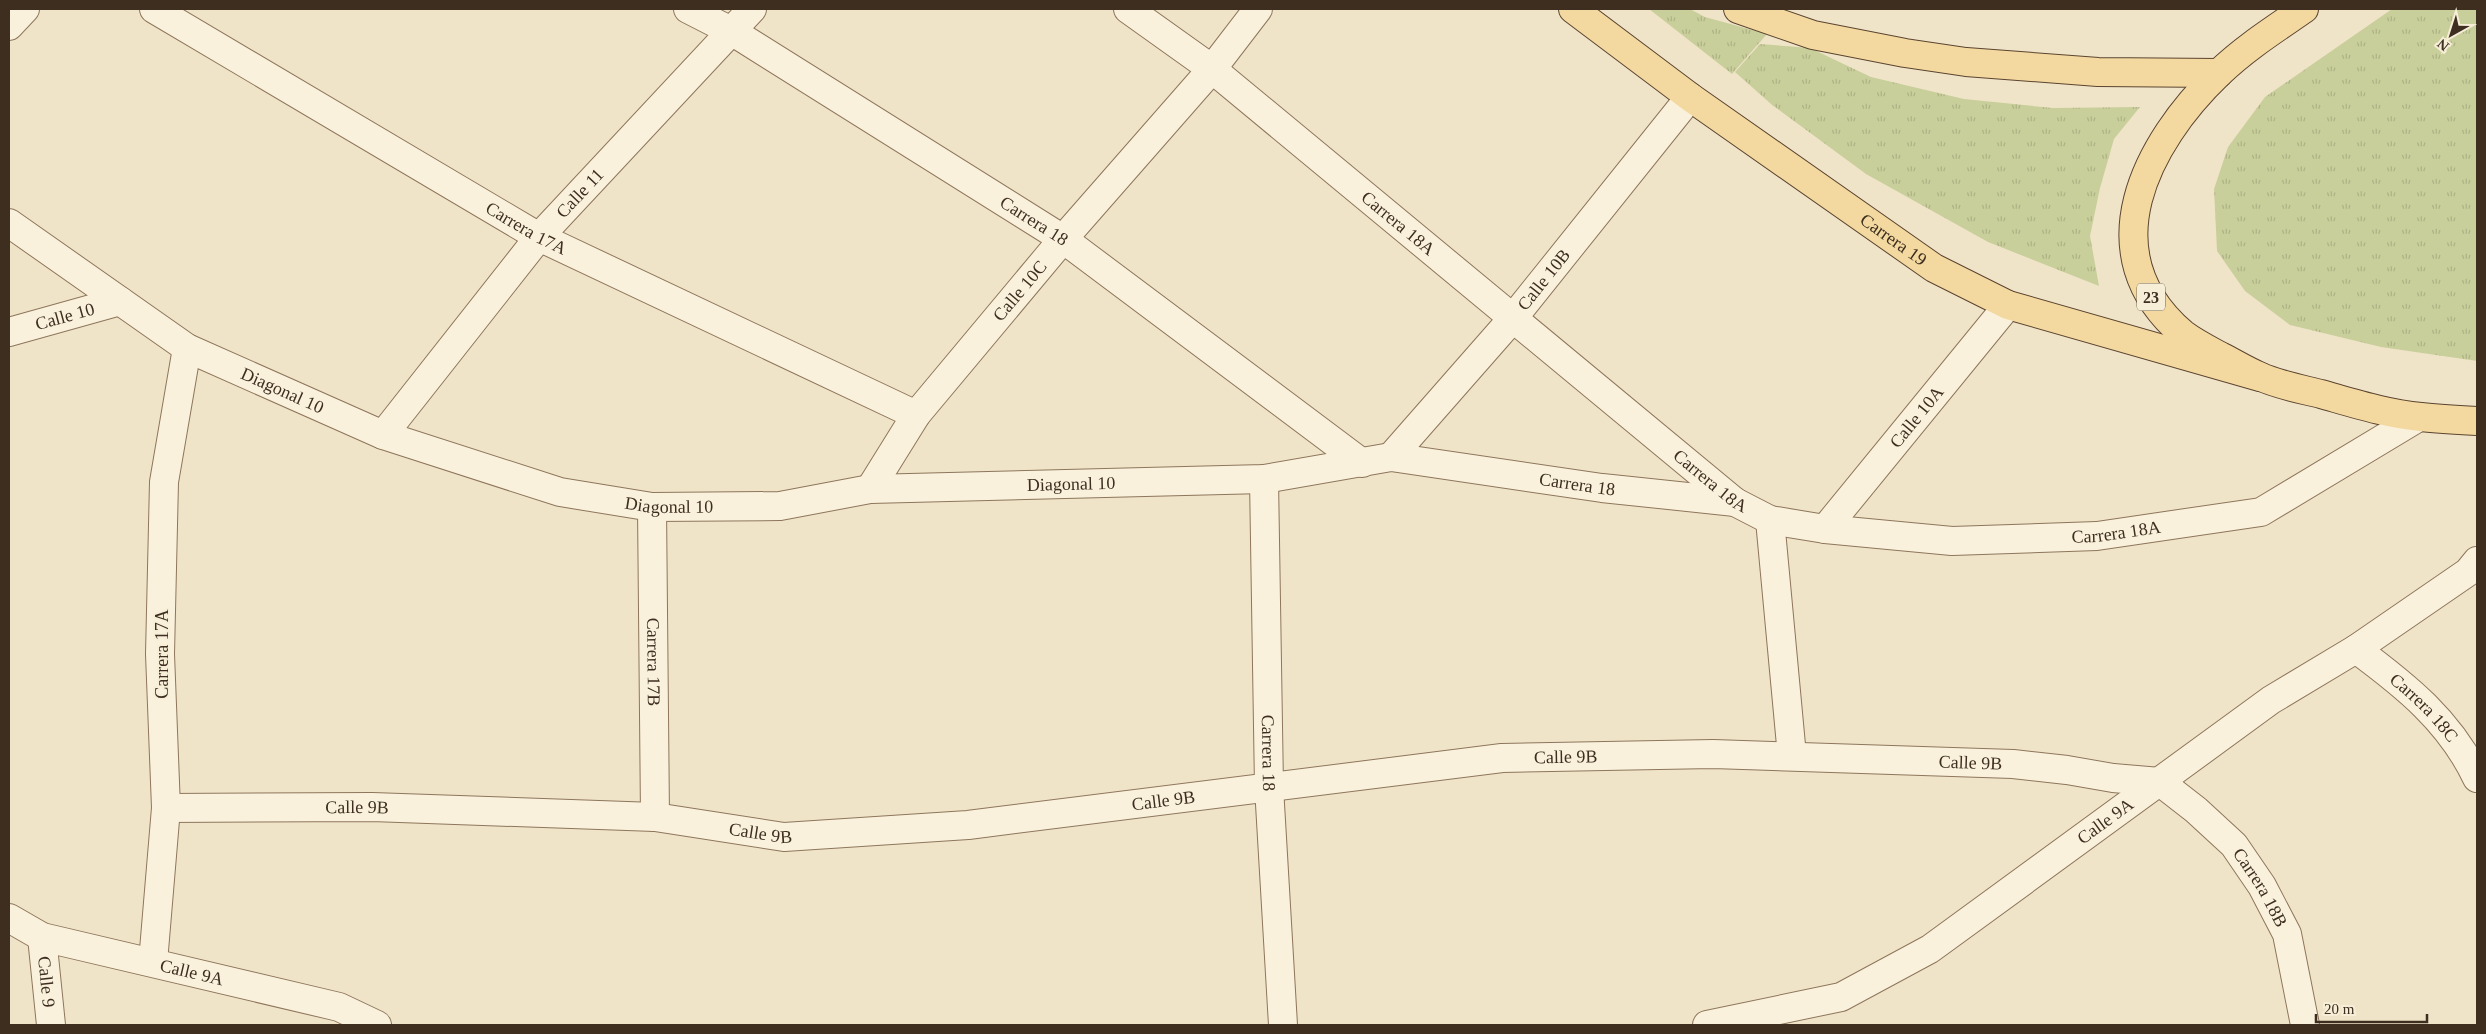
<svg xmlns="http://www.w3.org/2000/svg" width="2486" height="1034" font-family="Georgia,serif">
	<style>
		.grass { fill: url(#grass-tufts) }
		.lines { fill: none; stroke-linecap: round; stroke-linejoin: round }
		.pedestrian-casing { stroke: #8d765c; stroke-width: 30 }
		.minor-casing { stroke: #8d765c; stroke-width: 30 }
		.primary-casing { stroke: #5b4430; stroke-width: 30 }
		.pedestrian { stroke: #faf1dc; stroke-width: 28 }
		.minor { stroke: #faf1dc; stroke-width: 28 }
		.primary { stroke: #f3d9a0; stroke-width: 28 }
		.labels { text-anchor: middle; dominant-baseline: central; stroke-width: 4; stroke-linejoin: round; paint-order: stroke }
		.shield { fill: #f7eed8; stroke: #756857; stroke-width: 1 }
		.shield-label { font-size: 16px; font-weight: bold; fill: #3d2e20 }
		.street-label { font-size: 18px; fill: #3d2e20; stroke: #f7eed8 }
	</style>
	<defs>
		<pattern id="grass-tufts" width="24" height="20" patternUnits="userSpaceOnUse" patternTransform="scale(1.25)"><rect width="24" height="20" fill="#c9cf9b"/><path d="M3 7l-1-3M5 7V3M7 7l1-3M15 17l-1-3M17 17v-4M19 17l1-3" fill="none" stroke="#aeb285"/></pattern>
	</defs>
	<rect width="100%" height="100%" fill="#f0e4c8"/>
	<path class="grass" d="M1649,9H1690L1705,17L1767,34L1732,74Z
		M2392,9H2477V361L2381,347L2290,325L2245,291L2217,251L2214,189L2228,147L2265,97Z
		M1760,44L1810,48L1871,77L1964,99L2053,108L2140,107L2114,139L2100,188L2090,236L2099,286L1988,242L1866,174L1771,104L1735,72Z"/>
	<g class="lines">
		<g class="pedestrian-casing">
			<g id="pedestrian">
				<path id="s1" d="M1825,529L1952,541L2097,536L2261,512L2419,417"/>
			</g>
		</g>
		<g class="minor-casing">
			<g id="minor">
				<path id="s2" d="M154,9L539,237L916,415"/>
				<path id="s3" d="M688,9L733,32L1063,239L1362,463"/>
				<path id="s4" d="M1128,9L1212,69L1735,502L1770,520L1825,529L2008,305"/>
				<path d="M9,26L25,9"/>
				<path id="s5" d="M9,223L187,348L383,435L560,492L652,507L780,506L870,489L1264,479L1391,457L1602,488L1735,502"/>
				<path id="s6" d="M9,332L120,301"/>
				<path id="s7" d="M383,435L539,237L752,9"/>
				<path id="s8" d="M1391,457L1513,318L1690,97"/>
				<path id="s9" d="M1264,479L1269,787L1283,1025"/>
				<path id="s10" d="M870,489L916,415L1063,239L1212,69L1258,9"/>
				<path id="s11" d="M652,507L655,817"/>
				<path d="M1770,520L1792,756"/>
				<path id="s12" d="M2356,649C2406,686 2450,721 2477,778"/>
				<path id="s13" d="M166,808L372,807L655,817L784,837L968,825L1502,758L1713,754L2013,764L2067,770L2113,778L2160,782L2196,810L2234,845L2262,886L2287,934L2305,1025"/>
				<path id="s14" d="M9,918L42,937L339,1007L377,1025"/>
				<path id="s15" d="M42,937L51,1025"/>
				<path d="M153,962L166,808L160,654L164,482L187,348"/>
				<path id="s16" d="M1707,1025L1841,997L1930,949L2271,700L2356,649L2468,572L2477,561"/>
			</g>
		</g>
		<g class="primary-casing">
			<g id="primary">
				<path id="s17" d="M1573,9L1690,97L1934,268L2008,305L2260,377"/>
				<path d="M1738,9L1813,35L1905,53L1966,62L2098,72L2219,73"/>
				<path d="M2304,9C2275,29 2245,48 2219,73C2146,143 2088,253 2183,334C2195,343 2209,350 2222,357C2234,363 2247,371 2259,376C2278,385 2301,389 2321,394C2353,403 2387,414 2421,417C2439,419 2458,420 2477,421"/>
			</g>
		</g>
		<use href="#pedestrian" class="pedestrian"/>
		<use href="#minor" class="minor"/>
		<use href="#primary" class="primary"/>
	</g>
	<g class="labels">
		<rect class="shield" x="2137" y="283.5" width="28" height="27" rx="4"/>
		<g class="shield-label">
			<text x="2151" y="297">23</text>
		</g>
		<g class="street-label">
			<text stroke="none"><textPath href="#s7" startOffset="312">Calle 11</textPath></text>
			<text stroke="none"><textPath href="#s3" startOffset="406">Carrera 18</textPath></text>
			<text stroke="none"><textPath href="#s4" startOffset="345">Carrera 18A</textPath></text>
			<text stroke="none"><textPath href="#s2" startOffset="432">Carrera 17A</textPath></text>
			<text stroke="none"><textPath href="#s17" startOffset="395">Carrera 19</textPath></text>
			<text stroke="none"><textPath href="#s8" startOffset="234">Calle 10B</textPath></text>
			<text stroke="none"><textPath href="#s10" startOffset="249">Calle 10C</textPath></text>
			<text stroke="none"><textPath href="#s6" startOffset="58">Calle 10</textPath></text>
			<text stroke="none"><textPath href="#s5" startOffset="322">Diagonal 10</textPath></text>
			<text stroke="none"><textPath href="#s4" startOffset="1022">Calle 10A</textPath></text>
			<text stroke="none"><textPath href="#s4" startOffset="750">Carrera 18A</textPath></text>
			<text stroke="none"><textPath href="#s5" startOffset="1132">Diagonal 10</textPath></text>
			<text stroke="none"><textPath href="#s5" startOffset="1642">Carrera 18</textPath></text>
			<text stroke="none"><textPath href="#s5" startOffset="728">Diagonal 10</textPath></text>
			<text stroke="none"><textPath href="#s1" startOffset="292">Carrera 18A</textPath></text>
			<text transform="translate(162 654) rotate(-90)">Carrera 17A</text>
			<text stroke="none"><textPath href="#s11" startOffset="155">Carrera 17B</textPath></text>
			<text stroke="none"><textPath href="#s12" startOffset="90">Carrera 18C</textPath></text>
			<text stroke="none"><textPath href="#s9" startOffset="274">Carrera 18</textPath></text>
			<text stroke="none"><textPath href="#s13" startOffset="1406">Calle 9B</textPath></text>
			<text stroke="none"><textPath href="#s13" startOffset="1811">Calle 9B</textPath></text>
			<text stroke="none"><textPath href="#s13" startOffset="1001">Calle 9B</textPath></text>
			<text stroke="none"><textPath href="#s13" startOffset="191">Calle 9B</textPath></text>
			<text stroke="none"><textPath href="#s16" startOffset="455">Calle 9A</textPath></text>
			<text stroke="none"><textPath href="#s13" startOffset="596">Calle 9B</textPath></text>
			<text stroke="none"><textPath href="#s13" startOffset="2149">Carrera 18B</textPath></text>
			<text stroke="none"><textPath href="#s14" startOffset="192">Calle 9A</textPath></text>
			<text stroke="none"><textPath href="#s15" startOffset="45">Calle 9</textPath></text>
		</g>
	</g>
	<rect width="2486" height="1034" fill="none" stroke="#3d2e20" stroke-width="20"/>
	<g transform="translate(2451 35) rotate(219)" stroke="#f7eed8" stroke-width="4" paint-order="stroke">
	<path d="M0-4L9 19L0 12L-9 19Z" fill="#3d2e20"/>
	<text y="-8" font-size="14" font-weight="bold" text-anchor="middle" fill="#3d2e20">N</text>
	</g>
	<path d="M2316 1014v8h111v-8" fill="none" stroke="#3d2e20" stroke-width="2.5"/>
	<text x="2324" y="1014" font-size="15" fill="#3d2e20" stroke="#f7eed8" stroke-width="4" paint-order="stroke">20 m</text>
</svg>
